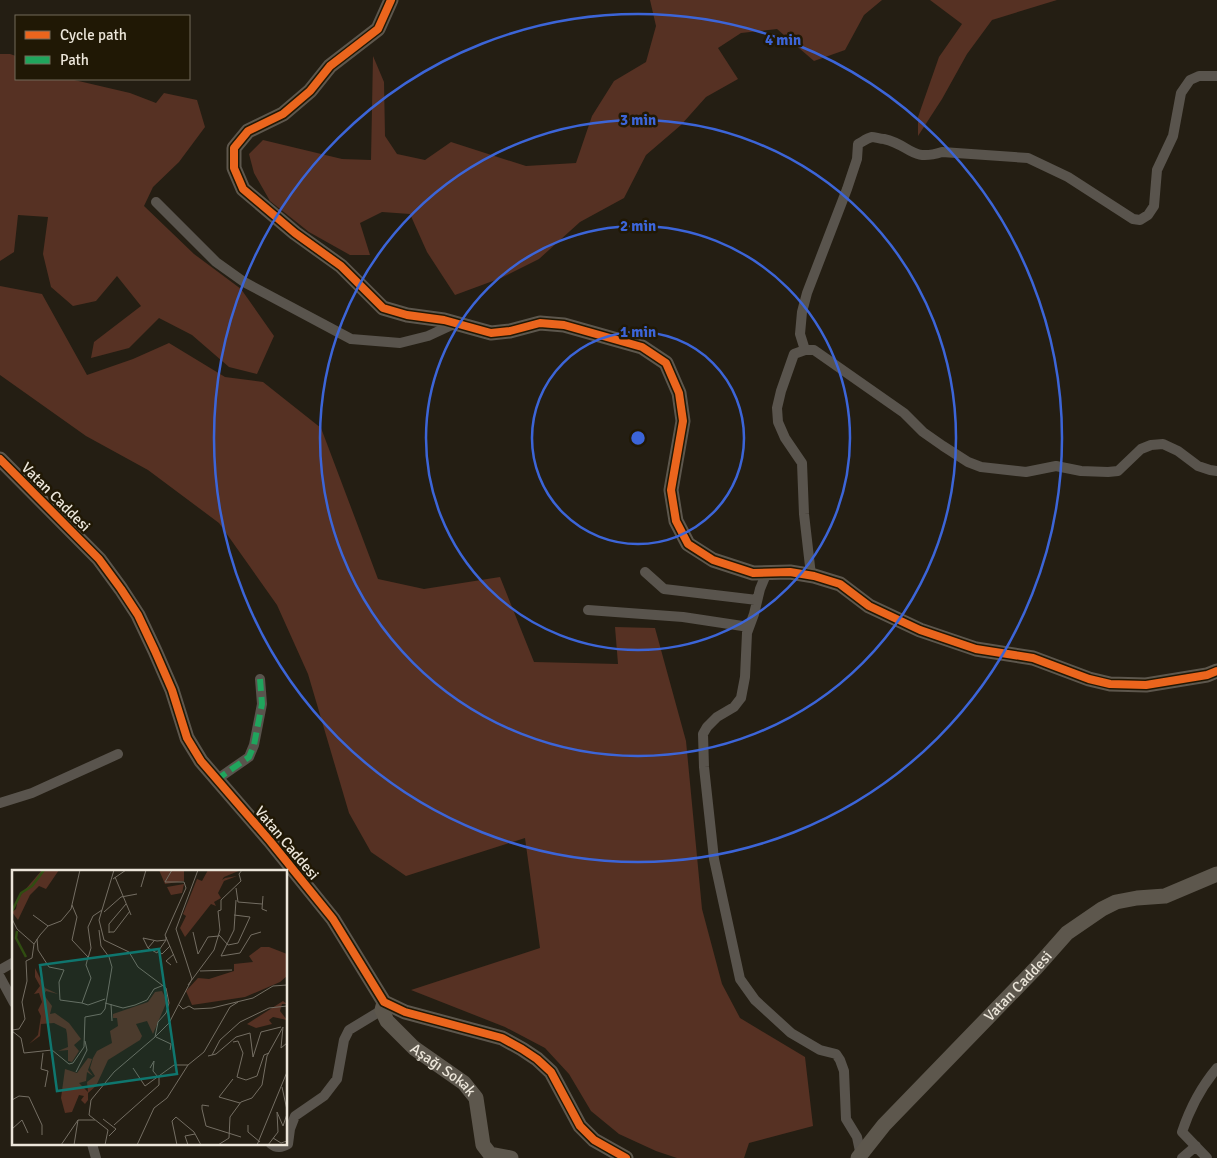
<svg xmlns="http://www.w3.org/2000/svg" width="1217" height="1158" font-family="Signika,sans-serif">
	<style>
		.green { fill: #563123 }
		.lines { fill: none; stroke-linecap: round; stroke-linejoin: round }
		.street { stroke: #59544d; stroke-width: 10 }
		.secondary { stroke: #5d574d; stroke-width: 15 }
		.quiet { stroke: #20a55d; stroke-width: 6; stroke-dasharray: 12 6; stroke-linecap: butt }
		.cycleway-casing { stroke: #201805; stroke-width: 11 }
		.cycleway { stroke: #eb651d; stroke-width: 8 }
		.ring { fill: none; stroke: #3c65d8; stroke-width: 2.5 }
		.labels { text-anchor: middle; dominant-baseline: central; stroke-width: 5; stroke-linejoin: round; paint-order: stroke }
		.street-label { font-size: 15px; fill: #ece6da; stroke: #201805 }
		.inset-river { fill: none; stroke: #304d11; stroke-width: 2.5 }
		.inset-road { fill: none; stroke: #746e63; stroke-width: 1 }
		.view { fill: #0f766e; fill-opacity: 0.15; stroke: #0f766e; stroke-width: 2.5 }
		.inset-edge { fill: none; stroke: #ece6da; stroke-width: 2.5 }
		.centre { fill: #3c65d8; stroke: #201805; stroke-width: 2.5 }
		.ring-label { font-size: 15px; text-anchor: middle; font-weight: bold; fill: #3c65d8; stroke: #201805; stroke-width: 5; stroke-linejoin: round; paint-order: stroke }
	</style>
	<rect width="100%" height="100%" fill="#241e13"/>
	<path class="green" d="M650,0H882L864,15L845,50L814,61L777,29L741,33L718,48L738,79L706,97L681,125L646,155L624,198L580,222L539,259L501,278L455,295L427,252L410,214L382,212L360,223L370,255H350L309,232L270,201L254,173L249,154L263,140L342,159L371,160L373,56L384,82L385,136L397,154L425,160L451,142L526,166L576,163L592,116L614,81L646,62L656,26Z
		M930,0H1057L992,20L967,54L942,99L918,136V117L939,57L962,24Z
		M0,54H10L16,56V79H70L130,93L156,103L164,93L197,100L205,127L179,162L153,187L144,206L194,254L241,289L274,336L257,374L229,367L192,335L159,318L129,348L91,358L94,342L141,306L117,276L96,301L73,306L51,287L43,254L48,217L18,215L14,252L0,261Z
		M0,286L42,294L87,375L133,359L169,343L225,377L263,382L321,428L378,579L424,589L500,577L534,662L618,664L615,627L655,628L686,741L702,909L722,984L740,1018L805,1057L813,1126L749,1143L744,1158H677L656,1151L619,1134L591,1111L569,1074L545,1048L505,1027L411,990L540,948L525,838L406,876L371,852L349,813L308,674L277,605L219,523L148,470L86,436L0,375Z"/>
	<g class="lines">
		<path class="street" d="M156,202L216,262L244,282L351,339L400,343L428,336L456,323
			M805,350L800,334L802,312L807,293L847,189L857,159L858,144C862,142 867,138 872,137C875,137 880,139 884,139C911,145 910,162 942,152L1028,158L1068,177L1133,219L1140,220L1148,215L1154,206L1157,170L1173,136L1181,93L1190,80L1199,76H1217
			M645,572L664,589L757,600
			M767,572L760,589L754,614L747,633L745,677L741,698L734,707L717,717L707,727L703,734L704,767L714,859L740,979L755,1000L791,1033L820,1050L836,1054L840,1060L844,1071L846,1119L857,1137L861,1156
			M811,575L804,514L802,463L785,438L778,422L777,408L781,391L794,354L805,350H814L904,413L923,432L943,446L968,462L981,467L1026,472L1056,466L1081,471L1108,472L1118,471L1141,449L1151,445L1163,444L1178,451L1198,466L1210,470L1217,471
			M588,610L683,617L749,627
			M216,780L249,757L254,745L262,704L260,679
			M0,803L32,793L118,754
			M0,970L14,962
			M0,977L14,1003
			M92,1144L96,1158
			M271,1144C277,1149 282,1147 288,1144L290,1129L295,1116L324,1096L337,1079L344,1040L349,1030L382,1010
			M1182,1158L1196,1146
			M1207,1158L1182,1132C1190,1108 1201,1087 1217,1068"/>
		<g class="secondary">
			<path d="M391,0L378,29L330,66L310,91L283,114L248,131L234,148V168L243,189L295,233L341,266L383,308L407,315L444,320L491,333L510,331L540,323L564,325L642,347L666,363L679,393L683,421L671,490L676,521L688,544L713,560L753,573L790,572L814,576L840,584L869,606L920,630L976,649L1033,658L1089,679L1110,684L1146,685L1207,675L1217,671"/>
			<path d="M0,459L99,559L121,589L138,615L155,651L172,690L187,738L201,761L270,841L333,919L384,1002L405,1012L502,1038L522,1049L537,1059L551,1072L580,1126L594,1140L626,1158"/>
			<path id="s1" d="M384,1002L382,1010L387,1021L414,1048L464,1083L476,1098L483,1145L490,1154L511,1158"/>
			<path id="s2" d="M858,1158L884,1125L1036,968L1067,933L1102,909L1116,902L1137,898L1165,896L1217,874"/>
		</g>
		<path class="quiet" d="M216,780L249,757L254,745L262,704L260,679"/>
		<g class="cycleway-casing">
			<path id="cycleway" d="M391,0L378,29L330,66L310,91L283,114L248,131L234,148V168L243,189L295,233L341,266L383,308L407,315L444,320L491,333L510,331L540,323L564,325L642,347L666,363L679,393L683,421L671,490L676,521L688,544L713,560L753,573L790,572L814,576L840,584L869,606L920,630L976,649L1033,658L1089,679L1110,684L1146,685L1207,675L1217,671
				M0,459L99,559L121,589L138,615L155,651L172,690L187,738L201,761L270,841L333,919L384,1002L405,1012L502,1038L522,1049L537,1059L551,1072L580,1126L594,1140L626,1158"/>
		</g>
		<use href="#cycleway" class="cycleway"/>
	</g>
	<g class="ring">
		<circle cx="638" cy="438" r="106"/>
		<circle cx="638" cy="438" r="212"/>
		<circle cx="638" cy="438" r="318"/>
		<circle cx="638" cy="438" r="424"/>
	</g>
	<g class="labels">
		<g class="street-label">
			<text transform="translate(56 497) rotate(45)">Vatan Caddesi</text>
			<text transform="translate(287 843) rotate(50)">Vatan Caddesi</text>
			<text stroke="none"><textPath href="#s2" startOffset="235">Vatan Caddesi</textPath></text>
			<text stroke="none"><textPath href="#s1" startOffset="95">Aşağı Sokak</textPath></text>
		</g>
	</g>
	<g transform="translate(12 870)">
		<rect width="275" height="275" fill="#241e13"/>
		<path d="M30,0H47L34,19L27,16L18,25L6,50L0,42L4,39L6,28ZM147,0H172V11L153,14ZM196,0H229L212,7L210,10L213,8L225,6L212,11L206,23L209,28L202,32L204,36L199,34L173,67L168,58L174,46L171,44L185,9L190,11ZM172,14L170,23L159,25L155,17ZM249,77H257L275,84V106L268,112L233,127L180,135L174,121L186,108L197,109L222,101V94L241,92L237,86ZM23,98L33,118L46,124L34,121L32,125L40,136L38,144L43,143L57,153L69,169L62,175L67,181L60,192L56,191V180L46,181L56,177L55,164L54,159L42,153L29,154L28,166L17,174L26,165L29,146L26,140L30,132L27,123L22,124L28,116L23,107ZM150,121L155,131L141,164L135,151L124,154L130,166L128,170L96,190L84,216L76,223V230L73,234L69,230L72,226L67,225L60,242L53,243L49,228L53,199L65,203L76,188L80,189L76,200L81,206L75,202L74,211L67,213L76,222L75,212L83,206L78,198L81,188L85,181L100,173L98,161L106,156L105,148H101V144L136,132L143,122ZM271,131L275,134H270L268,141L275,150L261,147L257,150L260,154L244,158L235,154Z" fill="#563123"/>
		<path class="inset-river" d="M0,41L9,23L20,16L32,0M5,61L4,68L14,87"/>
		<path class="inset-road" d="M160,0L153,12H172L174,18M103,7L119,45M101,9L114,0M129,17L134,0M224,18L226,32L250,34M251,26L250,39L255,41M224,30L222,60L209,86L228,83L239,65L249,62M60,35L65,47L60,70L76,87L74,95L79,108L70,133L76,135L93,129M92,42L109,27L125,24M21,45L36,56M0,49L5,59L22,74M97,62H102L118,41M181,62L186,84L196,67L207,66M97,63V54L114,34M207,65L216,75L226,73L238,47L222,45M25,69L26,80L37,97L52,100L47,112L48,130L70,133M142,71L136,78L145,83L154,70M136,78L131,68L145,71L154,70V67M146,81L150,84L158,76M76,88L79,78L76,57L81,46L90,40M165,93L153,65L174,18M159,95L154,91L162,84M188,101L220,100M176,115L202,80L208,60L206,41L209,40V30L229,11L227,4L230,0M93,133L111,138L123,135L135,130L142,119L152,115M99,134L100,151M167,135L171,139L177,136L182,139L200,138L241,128L261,116L275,115M0,160L7,159L13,149L10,132L15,111L14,91L20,88L22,74L28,65L36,56L49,51L59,39L68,0M0,161L9,168L12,183L40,180L57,194L61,193L72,177L73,147L89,144L93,139L100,97L97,87L89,76L87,60M143,167L157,153L180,109L164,59L186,0M144,167L159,174L158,180M221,172L226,171L231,183L225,207L234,210L245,206L252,185L257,183M31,183L29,199L36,201L33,217M200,185L208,170L228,152L257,138L275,136M196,186L204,184L224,167L238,163L241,187L249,162L269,157M121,198L133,216L162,195H176M138,198L142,191L141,201L146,207M64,202L75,180L73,171M221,209L207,227L228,233M270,217L275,240M0,230L7,226L17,227L30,255V265M197,236L190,235V239L194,256L229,267M91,249L104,259L97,266M66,250H83M102,255L147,215V206M236,255V262L248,272M0,259L10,250L16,263M261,268L269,273L275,271M49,275L66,250M62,275L66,250M93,275L96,260L77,245L79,230L102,202L143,167L146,152L154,143L157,133L154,118L126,97L117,82L92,70L87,50L102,0M125,275L142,238L155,228L176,195L192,182L218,137L226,132M137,275H155M165,275L160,251L164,247L182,262L189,275M176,275L173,266L183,264M206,275L217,268L218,247L229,232L240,228L250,215L255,186L271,157L269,178L275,173M245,275L275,202M256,275L266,262L265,242L271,256L275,244"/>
		<path class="view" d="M147,79L165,204L45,221L28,95Z"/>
		<rect width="275" height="275" class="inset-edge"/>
	</g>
	<circle cx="638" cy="438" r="8" class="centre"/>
	<g class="ring-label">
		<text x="783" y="45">4 min</text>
		<text x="638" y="125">3 min</text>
		<text x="638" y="231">2 min</text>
		<text x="638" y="337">1 min</text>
	</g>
	<rect x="15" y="15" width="175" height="65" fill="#201805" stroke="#726a5a"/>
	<rect x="25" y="31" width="25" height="8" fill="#eb651d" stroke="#726a5a"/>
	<text x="60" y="40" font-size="15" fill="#ece6da">Cycle path</text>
	<rect x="25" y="56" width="25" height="8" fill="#20a55d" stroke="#726a5a"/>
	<text x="60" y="65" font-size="15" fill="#ece6da">Path</text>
</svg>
